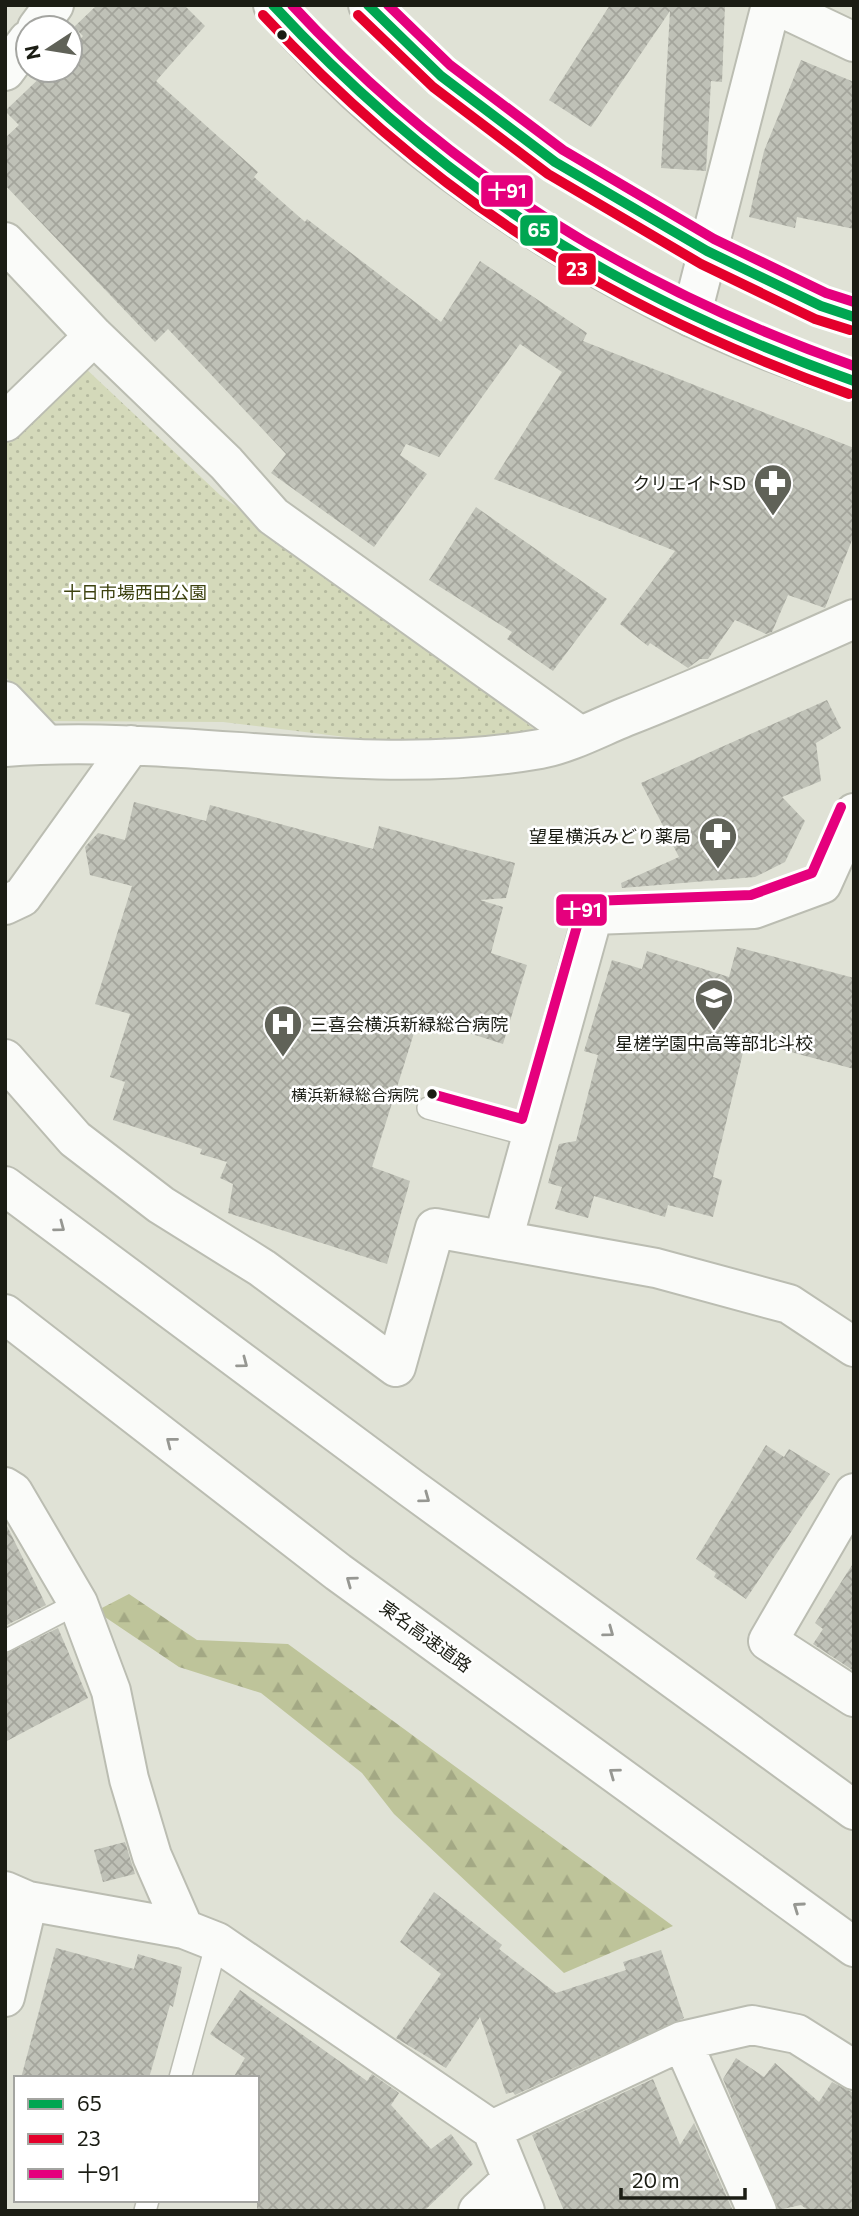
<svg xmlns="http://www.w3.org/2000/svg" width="859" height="2216" font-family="Commissioner,'Noto Sans JP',sans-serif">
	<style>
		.forest { fill: url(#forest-firs) }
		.park { fill: url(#park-dots) }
		.building { fill: url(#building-cross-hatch) }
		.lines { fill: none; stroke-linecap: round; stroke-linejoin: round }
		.lane-casing { stroke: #bbbdb2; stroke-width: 24 }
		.street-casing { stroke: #bbbdb2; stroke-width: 42 }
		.primary-casing { stroke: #bbbdb2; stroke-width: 42 }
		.highway-casing { stroke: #bbbdb2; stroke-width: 42 }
		.lane { stroke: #fafbf9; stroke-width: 21 }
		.street { stroke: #fafbf9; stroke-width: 38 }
		.primary { stroke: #fafbf9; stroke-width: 38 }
		.highway { stroke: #fafbf9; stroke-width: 38 }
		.bus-1-casing { stroke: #fff; stroke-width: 16 }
		.bus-2-casing { stroke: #fff; stroke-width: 16 }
		.bus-3-casing { stroke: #fff; stroke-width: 16 }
		.bus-1 { stroke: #00a651; stroke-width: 10 }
		.bus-2 { stroke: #e4002b; stroke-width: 10 }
		.bus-3 { stroke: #e5007d; stroke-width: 10 }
		.oneway { stroke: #969792 }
		.bus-dot { fill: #1b1d14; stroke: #fff; stroke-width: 2.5 }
		.labels { text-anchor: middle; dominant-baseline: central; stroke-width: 5; stroke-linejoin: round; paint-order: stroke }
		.bus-label { font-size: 16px; fill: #1b1d14; stroke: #fff; text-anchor: end }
		.poi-label { font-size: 18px; fill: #1b1d14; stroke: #fff; text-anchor: end }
		.park-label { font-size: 18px; fill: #3d420f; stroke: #fff }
		.street-label { font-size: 18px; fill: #1b1d14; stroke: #fff }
		.line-badge { stroke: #fff; stroke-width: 2.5 }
		.badge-label { font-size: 19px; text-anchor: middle; font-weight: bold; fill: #fff }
	</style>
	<defs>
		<pattern id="forest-firs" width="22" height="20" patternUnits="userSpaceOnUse" patternTransform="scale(1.75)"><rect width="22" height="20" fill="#bec49a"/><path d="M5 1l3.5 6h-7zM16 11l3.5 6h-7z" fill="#a3a884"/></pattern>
		<pattern id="park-dots" width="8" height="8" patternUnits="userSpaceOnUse" patternTransform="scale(1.75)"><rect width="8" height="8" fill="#d4d9ba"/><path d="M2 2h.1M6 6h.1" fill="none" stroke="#b5ba9f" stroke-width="1.8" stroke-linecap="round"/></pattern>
		<pattern id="building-cross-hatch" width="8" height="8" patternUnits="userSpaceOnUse" patternTransform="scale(1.75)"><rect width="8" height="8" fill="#bfc1b7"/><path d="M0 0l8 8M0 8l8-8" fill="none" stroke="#a4a59c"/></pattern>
	</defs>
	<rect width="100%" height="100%" fill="#e0e2d6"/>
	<path class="forest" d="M129,1594L197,1640L288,1644L673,1926L564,1973L394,1814L362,1773L261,1693L179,1667L96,1611Z"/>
	<path class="park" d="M82,365L220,495L352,588L539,733L386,742L223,722L46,721L5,676V438Z"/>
	<path class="building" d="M184,5L205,26L156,81L258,172L254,177L305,222L307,219L441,322L480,261L587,333L583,341L854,448V535L825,608L788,595L772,632L766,634L735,620L708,659H700L688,668L650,643L648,646L620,624L675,551L494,479L562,372L520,344L439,457L406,444L400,455L427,474L374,547L271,473L286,454L168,329L155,342L5,185V138L19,125L5,111L48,70H70V49L83,36L74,27L96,6Z
		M610,5H725L722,82L711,81L706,171L661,168L670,11L591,127L549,100Z
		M801,60L854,82V229L797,217L795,228L749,217L764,151Z
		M476,507L607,599L553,671L507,639L512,632L429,580Z
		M827,700L841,728L816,743L821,781L782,797L805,821L785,862L755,877L622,888L621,883L679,857L641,783Z
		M134,802L206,821L210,805L373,849L379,826L515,863L506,898L480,900L503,907L491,953L527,965L503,1044L419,1017L372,1167L410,1181L387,1264L228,1213L233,1184L220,1178L227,1162L200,1154L202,1149L113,1120L125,1082L110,1077L130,1014L95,1004L132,886L90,875L85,847L98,833L125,840Z
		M737,947L854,978V1069L746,1040L713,1177L722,1180L713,1217L668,1205L665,1217L594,1196L588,1218L555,1209L562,1187L548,1183L559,1144L576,1141L598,1055L584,1051L612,960L642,969L647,951L729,977Z
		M766,1445L784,1457L789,1449L830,1474L746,1599L714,1577L716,1573L696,1559Z
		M5,1522L46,1605L5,1626Z
		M854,1562V1671L813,1644L823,1629L815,1623Z
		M58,1628L88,1698L5,1742V1654Z
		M125,1842L135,1874L103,1882L94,1850Z
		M434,1892L502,1945L499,1949L556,1993L626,1970L623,1962L661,1950L684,2018L515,2095L513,2092L506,2094L480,2017L446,2068L396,2038L441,1974L400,1942Z
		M56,1948L134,1969L138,1954L182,1967L173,2007L170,2005L149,2078H21Z
		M240,1990L367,2081L372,2074L399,2093L391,2105L431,2149L451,2134L473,2164L424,2211H257V2078H233L245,2058L210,2034Z
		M736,2058L764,2077L775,2063L819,2102L832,2082L854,2093V2211H809L801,2205L778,2210L723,2079Z
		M653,2079L680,2145L694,2123L733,2211H564L532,2135Z"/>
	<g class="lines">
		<g class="lane-casing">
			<path id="lane" d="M428,1108L532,1136
				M5,1641L78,1603
				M180,2078L217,1942
				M145,2211L148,2200"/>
		</g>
		<g class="street-casing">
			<path id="street" d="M776,5L854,42
				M37,28L54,5
				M5,71L28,40
				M5,242L94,336L226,463L273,516L579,735
				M691,317L771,5
				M5,422L94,336
				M5,701L46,744
				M5,747C184,733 362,780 540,749C568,744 598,728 625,717C702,687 778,653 854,619
				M5,905L22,897L131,745
				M5,1059L75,1139L161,1205L262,1268L396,1367L435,1228L656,1268L789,1304L854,1347
				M503,1240L593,915L754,909L822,884L854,813
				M5,1487L13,1492L78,1603L111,1691L129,1779L152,1856L184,1929L217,1942L492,2130L525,2211
				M854,1493L768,1641L854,1697
				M5,1891L28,1901L184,1929
				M5,1997L28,1901
				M682,2041L757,2211
				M492,2130L682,2041L752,2025L797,2034L854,2070
				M478,2211L512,2179"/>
		</g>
		<g class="primary-casing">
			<path id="primary" d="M273,5C416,174 644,315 854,381
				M368,5L441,76L555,162L707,251L821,306L854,317"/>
		</g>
		<g class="highway-casing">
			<path id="highway" d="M5,1186L411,1488L854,1810
				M5,1314L338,1572L854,1947"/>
		</g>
		<use href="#lane" class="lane"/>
		<use href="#street" class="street"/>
		<use href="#primary" class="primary"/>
		<use href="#highway" class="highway"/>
		<g class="bus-1-casing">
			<path id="bus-1" d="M273,5C443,188 619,298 854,381
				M368,5L441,76L555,162L707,251L821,306L854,317"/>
		</g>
		<g class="bus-2-casing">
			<path id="bus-2" d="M263,15C434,199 613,310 849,394
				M358,15L433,87L548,174L701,264L815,319L850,330"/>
		</g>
		<g class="bus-3-casing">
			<path id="bus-3" d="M292,5C450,176 636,289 854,366
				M388,5L450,65L563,150L714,239L826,293L854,302
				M432,1094L522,1119L583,905L592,901L751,895L812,873L841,807"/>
		</g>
		<use href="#bus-1" class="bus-1"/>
		<use href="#bus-2" class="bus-2"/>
		<use href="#bus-3" class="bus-3"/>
	</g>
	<defs><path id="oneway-chevron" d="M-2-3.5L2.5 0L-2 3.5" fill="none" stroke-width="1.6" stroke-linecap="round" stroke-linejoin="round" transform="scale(1.75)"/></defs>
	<g class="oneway">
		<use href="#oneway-chevron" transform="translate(60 1227) rotate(37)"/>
		<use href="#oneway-chevron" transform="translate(243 1363) rotate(37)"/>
		<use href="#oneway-chevron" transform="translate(171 1442) rotate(-142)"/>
		<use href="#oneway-chevron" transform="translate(425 1498) rotate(36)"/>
		<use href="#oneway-chevron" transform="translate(351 1581) rotate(-144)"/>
		<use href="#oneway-chevron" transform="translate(609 1632) rotate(36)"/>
		<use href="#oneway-chevron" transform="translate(614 1773) rotate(-144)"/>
		<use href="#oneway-chevron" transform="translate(798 1907) rotate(-145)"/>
	</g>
	<defs>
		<g id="pharmacy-pin" transform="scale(2.0125)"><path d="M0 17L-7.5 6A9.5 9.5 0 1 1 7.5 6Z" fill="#606258" stroke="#fff"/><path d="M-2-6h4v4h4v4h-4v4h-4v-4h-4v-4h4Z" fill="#fff"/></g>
		<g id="school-pin" transform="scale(2.0125)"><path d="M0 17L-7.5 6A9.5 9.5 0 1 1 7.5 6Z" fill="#606258" stroke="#fff"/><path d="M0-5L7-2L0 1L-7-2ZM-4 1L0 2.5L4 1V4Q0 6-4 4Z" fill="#fff"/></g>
		<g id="hospital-pin" transform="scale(2.0125)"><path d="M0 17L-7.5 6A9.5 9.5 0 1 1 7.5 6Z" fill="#606258" stroke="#fff"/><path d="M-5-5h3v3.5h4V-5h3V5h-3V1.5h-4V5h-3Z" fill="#fff"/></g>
	</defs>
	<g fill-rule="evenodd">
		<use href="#pharmacy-pin" x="773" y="483"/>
		<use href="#pharmacy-pin" x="718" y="836"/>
		<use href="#school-pin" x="714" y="998"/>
		<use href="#hospital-pin" x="283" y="1024"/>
	</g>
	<g class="bus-dot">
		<circle cx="282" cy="35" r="6"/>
		<circle cx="432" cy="1094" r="6"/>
	</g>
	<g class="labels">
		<g class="bus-label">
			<text x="419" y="1094">横浜新緑総合病院</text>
		</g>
		<g class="poi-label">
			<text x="746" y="483">クリエイトSD</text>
			<text x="691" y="836">望星横浜みどり薬局</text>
			<text x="310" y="1024" text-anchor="start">三喜会横浜新緑総合病院</text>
			<text x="714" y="1043" text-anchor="middle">星槎学園中高等部北斗校</text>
		</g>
		<g class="park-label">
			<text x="135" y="592">十日市場西田公園</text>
		</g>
		<g class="street-label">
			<text transform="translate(426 1636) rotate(36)">東名高速道路</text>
		</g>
	</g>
	<g class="line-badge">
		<rect x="480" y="174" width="54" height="34" rx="7" fill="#e5007d"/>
		<rect x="519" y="214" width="40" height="33" rx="7" fill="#00a651"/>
		<rect x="557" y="252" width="40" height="34" rx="7" fill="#e4002b"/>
		<rect x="555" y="893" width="53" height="34" rx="7" fill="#e5007d"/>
	</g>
	<g class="badge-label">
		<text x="507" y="198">十91</text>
		<text x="539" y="237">65</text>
		<text x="577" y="276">23</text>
		<text x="582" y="917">十91</text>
	</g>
	<rect width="859" height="2216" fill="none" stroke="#1b1d14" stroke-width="14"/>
	<rect x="14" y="2076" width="245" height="126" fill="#ffffff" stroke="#a4a5a1" stroke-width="2"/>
	<rect x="28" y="2099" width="35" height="10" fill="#00a651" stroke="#a4a5a1" stroke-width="2"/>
	<text x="77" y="2111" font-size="21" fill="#1b1d14">65</text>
	<rect x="28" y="2134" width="35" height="10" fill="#e4002b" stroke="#a4a5a1" stroke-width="2"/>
	<text x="77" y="2146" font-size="21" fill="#1b1d14">23</text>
	<rect x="28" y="2169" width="35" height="10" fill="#e5007d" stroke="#a4a5a1" stroke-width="2"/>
	<text x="77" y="2181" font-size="21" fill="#1b1d14">十91</text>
	<g transform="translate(49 49) rotate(258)"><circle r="33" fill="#ffffff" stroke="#a4a5a1" stroke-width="2"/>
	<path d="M0-5L12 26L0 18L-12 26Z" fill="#606258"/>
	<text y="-10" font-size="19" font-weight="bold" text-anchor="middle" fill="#1b1d14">N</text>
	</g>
	<path d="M621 2188v10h124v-10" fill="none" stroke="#1b1d14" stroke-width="3.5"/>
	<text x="632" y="2188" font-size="21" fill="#1b1d14" stroke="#ffffff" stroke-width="5" paint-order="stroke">20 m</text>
</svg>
